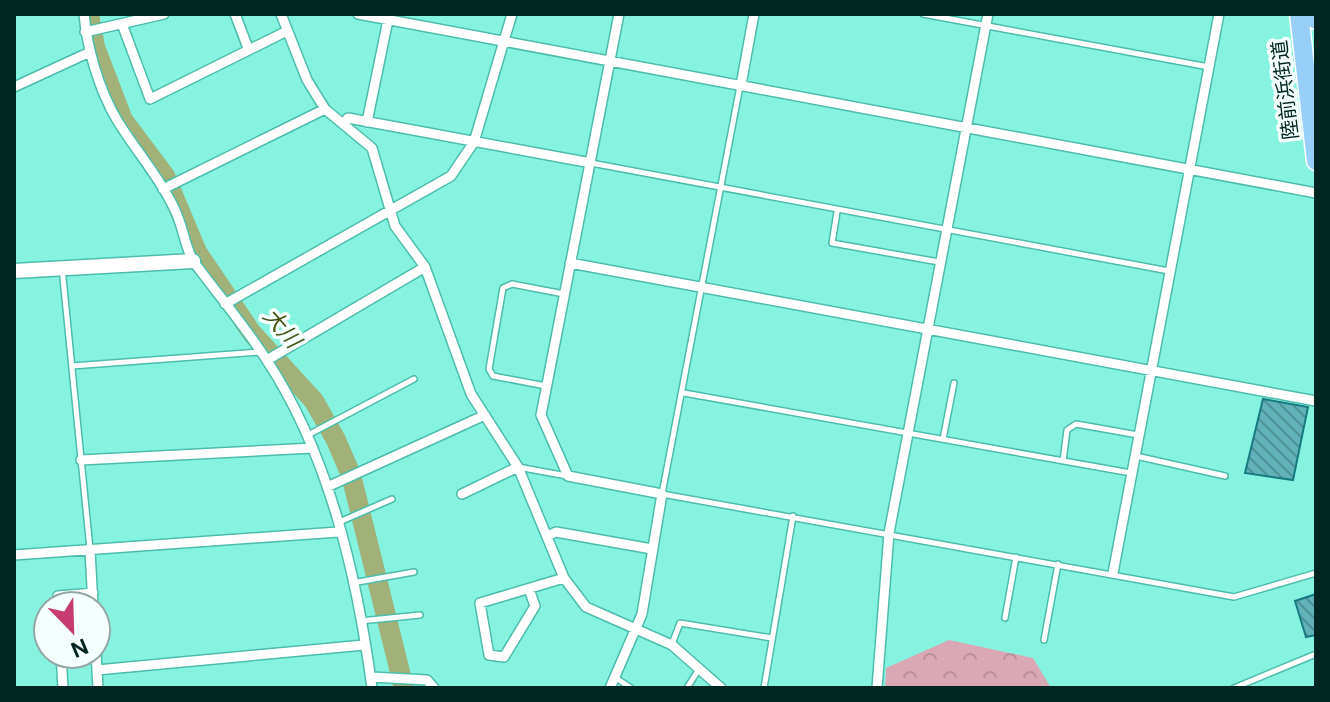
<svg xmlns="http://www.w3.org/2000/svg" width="1330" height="702" font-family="'DM Sans','Noto Sans JP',sans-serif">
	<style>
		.forest { fill: url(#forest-crowns) }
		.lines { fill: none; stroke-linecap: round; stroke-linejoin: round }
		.river { stroke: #a1b178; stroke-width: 20 }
		.building { fill: url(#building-back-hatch); stroke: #177a80; stroke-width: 2 }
		.lane-casing { stroke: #4cbdac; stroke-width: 8 }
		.street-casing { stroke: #4cbdac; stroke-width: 12 }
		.secondary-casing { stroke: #4cbdac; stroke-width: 17 }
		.highway-casing { stroke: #fff; stroke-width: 21 }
		.lane { stroke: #fff; stroke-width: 5 }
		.street { stroke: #fff; stroke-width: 9 }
		.secondary { stroke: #fff; stroke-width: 14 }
		.highway { stroke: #97cff9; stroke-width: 18 }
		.labels { text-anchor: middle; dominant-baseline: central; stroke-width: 7; stroke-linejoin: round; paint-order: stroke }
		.street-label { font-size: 20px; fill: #012520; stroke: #f5fffd }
		.water-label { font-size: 22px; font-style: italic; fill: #455313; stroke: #f5fffd }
	</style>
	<defs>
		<pattern id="forest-crowns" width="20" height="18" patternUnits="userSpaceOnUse" patternTransform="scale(2)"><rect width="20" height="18" fill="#daa8b5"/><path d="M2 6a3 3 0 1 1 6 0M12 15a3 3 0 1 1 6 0" fill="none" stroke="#b9909b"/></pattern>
		<pattern id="building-back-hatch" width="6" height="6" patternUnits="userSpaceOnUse" patternTransform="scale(2)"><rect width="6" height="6" fill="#62b3b9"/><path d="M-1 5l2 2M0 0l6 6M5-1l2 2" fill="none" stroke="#4e9196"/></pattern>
	</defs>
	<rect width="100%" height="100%" fill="#85f3e0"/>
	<path class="forest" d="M949,640L1033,658L1051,688H885L886,668Z"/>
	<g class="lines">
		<path class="river" d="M89,14L95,47L123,120L165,176L197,252L251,332L314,401L336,440L351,475L404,688"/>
	</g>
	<path class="building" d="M1263,399L1308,407L1293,480L1245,473Z
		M1316,594V635L1306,637L1295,601Z"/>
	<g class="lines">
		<g class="lane-casing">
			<path id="lane" d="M923,14L1209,67
				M740,86L662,494L1234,597L1316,573
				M591,163L1169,271
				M837,212L832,243L939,262
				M62,268L90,549
				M72,366L260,352
				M546,386L493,376L489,369L503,288L512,284L564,294
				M684,393L1131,473
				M308,435L414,379
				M943,439L954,383
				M1136,456L1225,476
				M1063,461L1067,430L1076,424L1138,435
				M518,467L567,476
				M337,523L392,499
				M352,583L414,572
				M1005,618L1016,557
				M360,621L420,615
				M1044,640L1058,564
				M672,644L680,623L772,638
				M616,678L631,688
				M687,688L699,669
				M764,688L793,516
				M1234,688L1316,654"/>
		</g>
		<g class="street-casing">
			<path id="street" d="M84,14C87,48 99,90 117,120C135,150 159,176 174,208C183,225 184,244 193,261C217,293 244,325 266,359C329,454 357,576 372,688
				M235,14L248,48
				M281,14L307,80L325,109L372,148L395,226L425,267L471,394L518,467L564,578L586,607L672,645L721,688
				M358,14L1316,193
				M122,24L150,99L287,31
				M85,32L164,14
				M741,85L754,14
				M14,87L90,52
				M345,122L348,118L591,163
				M367,122L388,20
				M163,189L325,109
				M570,263L1316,401
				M225,304L451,176L474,142L512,14
				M267,360L425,267
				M81,460L313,448
				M327,487L485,415
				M462,494L518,467
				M547,536L556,532L652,549
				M90,550L93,606
				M14,555L338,532
				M1113,573L1219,14
				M529,589L535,606L504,657L489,655L480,603L564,578
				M58,606V596L93,593
				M96,652L98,688
				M61,654L63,688
				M97,670L364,645
				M371,677L427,680L434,688
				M610,688L642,614L662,494L568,476L541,415L619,14
				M877,688L889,533L988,14"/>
		</g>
		<g class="secondary-casing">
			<path id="secondary" d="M14,271L193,261"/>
		</g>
		<g class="highway-casing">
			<path id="highway" d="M1299,14L1316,161
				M1315,14L1316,20"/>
		</g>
		<use href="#lane" class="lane"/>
		<use href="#street" class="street"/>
		<use href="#secondary" class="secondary"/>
		<use href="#highway" class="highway"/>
	</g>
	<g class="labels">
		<g class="street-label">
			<text transform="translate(1285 90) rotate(-97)">陸前浜街道</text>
		</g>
		<g class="water-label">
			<text transform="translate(282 328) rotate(49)">大川</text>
		</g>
	</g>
	<rect width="1330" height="702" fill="none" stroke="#012520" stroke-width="32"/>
	<g transform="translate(72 630) rotate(157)"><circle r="38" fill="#f5fffd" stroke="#93a8a5" stroke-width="2"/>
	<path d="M0-6L14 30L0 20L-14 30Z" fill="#c63b70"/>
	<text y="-12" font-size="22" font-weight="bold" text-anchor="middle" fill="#012520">N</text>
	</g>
</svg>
